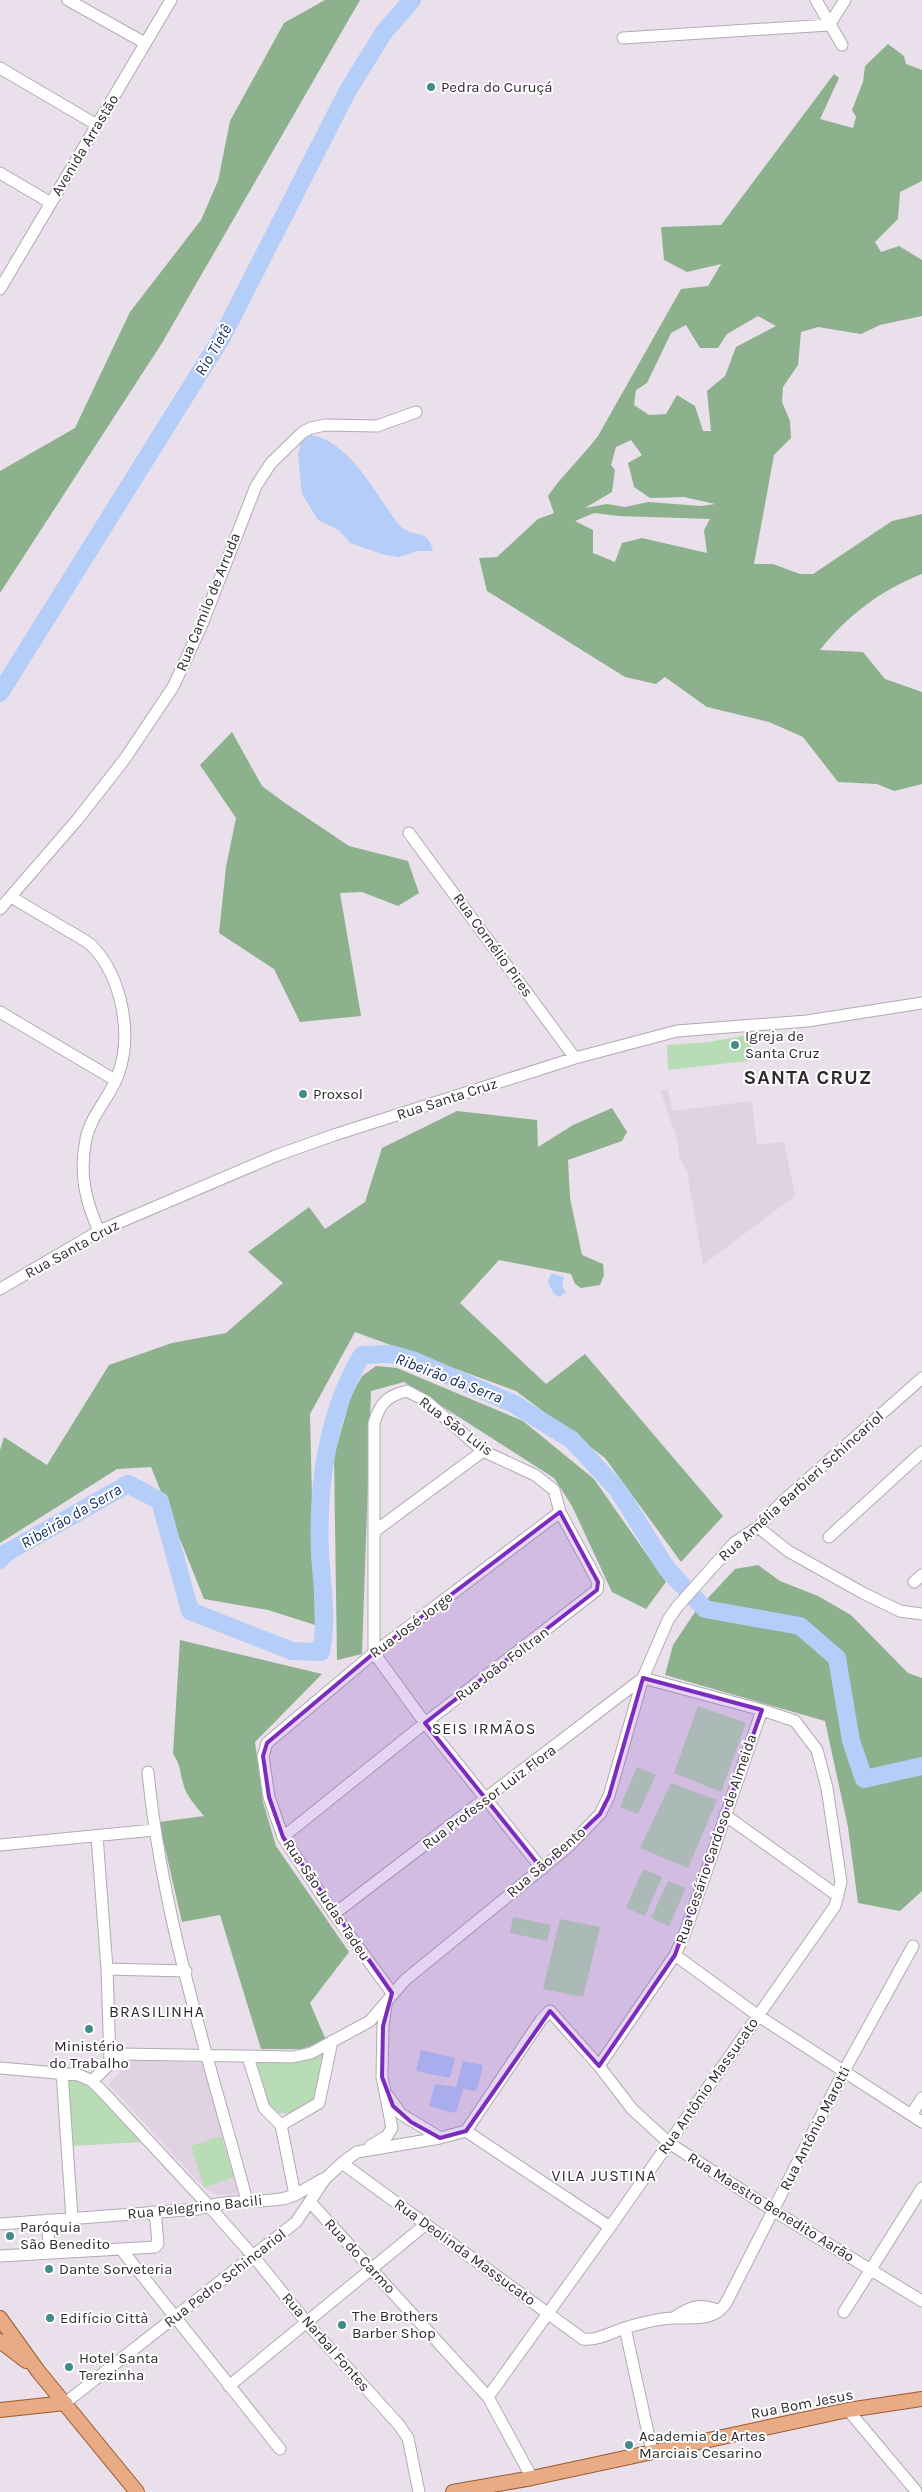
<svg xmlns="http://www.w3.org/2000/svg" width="922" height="2492" font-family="Karla,sans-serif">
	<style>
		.built { fill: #e1d2e3 }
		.green { fill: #b7dcb6 }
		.forest { fill: #8cb18c; fill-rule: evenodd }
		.water { fill: #b5cdf9 }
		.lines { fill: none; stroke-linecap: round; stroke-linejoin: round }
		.river { stroke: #b5cdf9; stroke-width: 18 }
		.minor-casing { stroke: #b2a9b4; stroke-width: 13 }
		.major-casing { stroke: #9e5930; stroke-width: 16 }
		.minor { stroke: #fff; stroke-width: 11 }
		.major { stroke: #e9ab83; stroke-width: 14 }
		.marked { fill: #7b2cbf; fill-opacity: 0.2; stroke: #7b2cbf; stroke-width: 4; stroke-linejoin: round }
		.poi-dot { fill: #428a8c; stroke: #fff; stroke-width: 2 }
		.labels { text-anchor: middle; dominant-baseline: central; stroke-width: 4; stroke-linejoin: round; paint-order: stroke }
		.poi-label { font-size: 15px; fill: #2d2a2e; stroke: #fff; text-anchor: start }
		.street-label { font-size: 15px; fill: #2d2a2e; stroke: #fff }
		.water-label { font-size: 16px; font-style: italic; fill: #10295c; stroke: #fff }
		.neighbourhood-label { font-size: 16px; letter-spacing: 1px; fill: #2d2a2e; stroke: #fff }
		.district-label { font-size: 20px; font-weight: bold; letter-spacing: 1px; fill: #2d2a2e; stroke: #fff }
	</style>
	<rect width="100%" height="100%" fill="#e9e0eb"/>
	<path class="built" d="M668,1089L672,1111L752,1101L757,1145L784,1142L795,1196L703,1265L687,1171L679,1157L678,1142L660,1090Z
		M133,2060L203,2063L234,2177L238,2191L236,2194L217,2195L204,2188L108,2084Z"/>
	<path class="green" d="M749,1035L753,1057L747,1061L668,1070L667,1045L708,1042Z
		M698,1706L746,1723L721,1792L674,1773Z
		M637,1767L656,1775L638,1814L620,1807Z
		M671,1783L717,1800L688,1868L640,1848Z
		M643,1869L662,1877L645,1916L626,1908Z
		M668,1881L686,1888L669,1926L651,1918Z
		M513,1917L551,1925L547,1941L510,1933Z
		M560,1919L600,1927L583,1997L543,1989Z
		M321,2053L324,2054L315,2100C299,2109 283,2123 269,2105L257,2063Z
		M68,2078C98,2084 122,2121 142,2142L72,2146Z
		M221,2136L234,2177L204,2188L191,2146Z"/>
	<path class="forest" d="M325,0H360L162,343L0,593V471L75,428L130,312L201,220L218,181L230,121L284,23Z
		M888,44L904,56L906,64L922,70V181L900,192L898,219L875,242L881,252L899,246L922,260V316L880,325L861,334L818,327L801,332L798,365L783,387L782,402L790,421L791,438L774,455L754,564H773L800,574H813L892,521L922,514V574C881,590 848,615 820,650L863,652L885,679L922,692V784L894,791L877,784L838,782L803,737L769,722L707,707L665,677L656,684L625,677L487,591L479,558L497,557L538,519L554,513L548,496C563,474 582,457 598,436L681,289L708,286L721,264L687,272L664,260L661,227L721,225L834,74L839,78L820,119L853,128L856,117L852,110L863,82L865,66ZM758,316L776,326L736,347L725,376L707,391L711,431H703L695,406L677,395L666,414L649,415L634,405L636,390L647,383L671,333L686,325L700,348H718L727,334ZM631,440L642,455L628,463L634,487L650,498L684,497L715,504L701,506L648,502L625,507L607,504L585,508L612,492L615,470L611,465L616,447ZM594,513L619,516L710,519L704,530L707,553L642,538L622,543L615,562L593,553V530L575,521Z
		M232,732L262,786L285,803L349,846L408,861L419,893L398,906L362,892L340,893L361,1016L300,1022L274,969L219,933L226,867L236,818L200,765Z
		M612,1108L627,1132L622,1141L568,1160L570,1198L582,1255L603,1264L604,1275L600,1285L581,1288L575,1284L571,1274L499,1260L460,1303L546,1384L585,1354L723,1516L681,1562L605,1458L516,1391L355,1332L310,1414L315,1625L268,1610L204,1599L151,1467L117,1469L0,1543V1450L4,1437L47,1465L109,1365L172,1343L226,1333L283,1283L248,1252L309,1207L325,1229L365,1202L382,1148L457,1111L537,1120L538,1147L573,1125Z
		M376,1366L397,1368L523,1421L594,1479L666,1582L646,1609L612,1592L572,1506L554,1478L404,1382L371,1391L362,1654L337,1660L334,1456L351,1396L362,1376Z
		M758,1565L780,1581L818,1596L851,1615L908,1673L922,1678V1891L900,1911L858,1903L848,1827L825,1721L665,1675L673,1645L695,1612L735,1569Z
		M180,1640L322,1674L255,1742L263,1802L276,1846L349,1952L310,2003L326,2040L302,2049H261L220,1915L182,1922L159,1822L204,1816C196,1806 186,1796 183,1783C179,1769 181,1766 173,1754Z"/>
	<path class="water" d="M311,435C352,442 376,497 401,527C417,539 428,528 433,551H418L399,557L385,555L350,543L339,530L318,520L302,494L298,455L301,442Z
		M551,1273L564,1277L562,1286L566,1292L559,1297L554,1294L548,1282Z
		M421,2050L455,2058L450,2078L416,2071Z
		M463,2061L483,2065L477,2090L473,2091L463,2089L457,2110L453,2113L429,2106L435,2084L456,2087Z"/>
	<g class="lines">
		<path class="river" d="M0,693L222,337L347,92L384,32L412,0
			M0,1560L6,1553L128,1484L160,1501L190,1611L292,1651L321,1652C328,1618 322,1588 320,1554C317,1487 327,1413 362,1355L391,1354L415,1361L514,1404L572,1440L618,1490L667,1569L705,1609L800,1626L837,1658L851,1741L864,1779L922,1766"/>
		<g class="minor-casing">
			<path id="minor" d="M68,0L145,43
				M816,0L842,45
				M623,38L829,25L845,0
				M0,68L97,125
				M0,173L51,203
				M0,289L171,0
				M409,833L575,1058
				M11,897C30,908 48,919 67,930C75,935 86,940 92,946C122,977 133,1035 118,1075C110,1097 91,1115 86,1139C79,1173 85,1200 99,1231
				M0,909L77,820L124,760L173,687L201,627L256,486L271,463L303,432L311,428L325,425L377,426L416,412
				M0,1012L115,1080
				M0,1289L99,1231L275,1156L334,1135L575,1058L677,1031L807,1021L922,1003
				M758,1527L788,1551L863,1593L900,1611L922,1614
				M375,1531L483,1451
				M829,1537L922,1452
				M914,1582L922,1575
				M374,1653L425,1723L542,1869
				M148,1772C162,1918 209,2059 247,2201
				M725,1815L838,1896
				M97,1836L107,1969L110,2061
				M283,1837L425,1723L597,1590L598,1582L560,1512L554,1490L535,1475L483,1451L426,1401L407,1391C387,1396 380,1403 374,1423V1653
				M0,1845L154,1830
				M334,1914L643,1678
				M675,1955L757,2015L922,2122
				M107,1969L186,1971
				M392,1993L334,1914L283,1837L269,1797L263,1756L267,1743L374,1653L560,1512
				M248,2057L264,2108L281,2125L295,2195
				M599,2066L675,1955L685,1933L762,1710
				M0,2068L79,2075L92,2081L103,2092L208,2205L254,2257L307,2323L399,2425L408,2438L419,2492
				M62,2072L72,2218
				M92,2081L120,2054L293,2057L311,2053L370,2021L405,1980L568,1847L600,1814L609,1796L643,1678L668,1620L677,1607L734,1543L758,1527L783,1501L922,1378
				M388,2096L401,2114L439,2137
				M911,2115L922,2098
				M281,2125L319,2103L332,2041
				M466,2131L610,2227
				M370,2146L387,2136L392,2128L382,2077L383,2026L386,2005
				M342,2163L583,2339C598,2341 614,2331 628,2327C642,2323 659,2318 674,2318C692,2317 714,2322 726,2303L844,2071L913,1946
				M310,2202L488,2397L532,2478
				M47,2220L50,2253
				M0,2224L199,2209C225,2199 254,2203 281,2199C296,2197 310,2186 323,2179
				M121,2249L280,2449
				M0,2256L155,2247L158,2244L156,2220L152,2212
				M844,2312L922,2188
				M675,2317C691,2306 701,2303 719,2311
				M625,2328L652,2451
				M229,2386L426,2224
				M488,2397L610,2227L835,1906L841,1882L827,1788L817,1750L795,1721L762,1710L643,1678
				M65,2403L296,2222L325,2179L342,2163L357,2152L440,2138L466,2131L541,2020L550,2011L599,2066L632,2109L669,2143L774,2211L922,2301
				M848,2410L916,2491"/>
		</g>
		<g class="major-casing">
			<path id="major" d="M0,2318L38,2371L137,2492
				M0,2341L26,2361
				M0,2410L65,2403
				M453,2492L532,2478L848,2410L922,2399"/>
		</g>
		<use href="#minor" class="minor"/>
		<use href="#major" class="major"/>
	</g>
	<path class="marked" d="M560,1512L598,1582L597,1590L425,1723L542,1869L600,1814L609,1796L643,1678L762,1710L675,1955L599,2066L550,2011L466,2131L440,2138L411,2122L393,2106L382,2077L383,2026L392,1993L283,1837L269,1797L263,1756L267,1743L374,1653Z"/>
	<g class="poi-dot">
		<circle cx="431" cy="87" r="5"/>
		<circle cx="735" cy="1045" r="5"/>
		<circle cx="303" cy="1094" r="5"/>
		<circle cx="89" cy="2029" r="5"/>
		<circle cx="10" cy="2236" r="5"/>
		<circle cx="49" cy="2269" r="5"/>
		<circle cx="50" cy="2318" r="5"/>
		<circle cx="342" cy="2325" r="5"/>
		<circle cx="69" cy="2367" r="5"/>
		<circle cx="629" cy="2445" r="5"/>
	</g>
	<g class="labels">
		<g class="poi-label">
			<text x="441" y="87">Pedra do Curuçá</text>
			<text x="745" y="1036">Igreja de<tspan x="745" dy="17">Santa Cruz</tspan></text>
			<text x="313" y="1094">Proxsol</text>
			<text x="89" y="2046" text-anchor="middle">Ministério<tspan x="89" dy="17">do Trabalho</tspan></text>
			<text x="20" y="2227">Paróquia<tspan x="20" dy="17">São Benedito</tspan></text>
			<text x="59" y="2269">Dante Sorveteria</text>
			<text x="352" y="2316">The Brothers<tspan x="352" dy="17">Barber Shop</tspan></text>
			<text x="60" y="2318">Edifício Città</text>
			<text x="79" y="2358">Hotel Santa<tspan x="79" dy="17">Terezinha</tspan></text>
			<text x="639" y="2436">Academia de Artes<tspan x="639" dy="17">Marciais Cesarino</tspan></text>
		</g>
		<g class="street-label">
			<text transform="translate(85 145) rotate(-59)">Avenida Arrastão</text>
			<text transform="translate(208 602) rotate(-68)">Rua Camilo de Arruda</text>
			<text transform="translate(493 945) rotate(54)">Rua Cornélio Pires</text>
			<text transform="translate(447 1099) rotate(-18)">Rua Santa Cruz</text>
			<text transform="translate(72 1249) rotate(-29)">Rua Santa Cruz</text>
			<text transform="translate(456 1426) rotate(37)">Rua São Luis</text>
			<text transform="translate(801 1486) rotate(-42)">Rua Amélia Barbieri Schincariol</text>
			<text transform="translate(411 1625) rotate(-37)">Rua José Jorge</text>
			<text transform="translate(502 1664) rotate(-37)">Rua João Foltran</text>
			<text transform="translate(489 1797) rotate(-37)">Rua Professor Luiz Flora</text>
			<text transform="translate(716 1839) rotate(-71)">Rua Cesário Cardoso de Almeida</text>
			<text transform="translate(546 1862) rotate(-41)">Rua São Bento</text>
			<text transform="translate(327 1900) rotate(56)">Rua São Judas Tadeu</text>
			<text transform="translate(708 2086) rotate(-55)">Rua Antônio Massucato</text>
			<text transform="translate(815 2128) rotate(-63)">Rua Antônio Marotti</text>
			<text transform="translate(195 2207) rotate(-6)">Rua Pelegrino Bacili</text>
			<text transform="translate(771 2207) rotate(32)">Rua Maestro Benedito Aarão</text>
			<text transform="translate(465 2252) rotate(36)">Rua Deolinda Massucato</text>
			<text transform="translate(360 2256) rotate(47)">Rua do Carmo</text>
			<text transform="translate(225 2278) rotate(-38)">Rua Pedro Schincariol</text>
			<text transform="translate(326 2342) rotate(49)">Rua Narbal Fontes</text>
			<text transform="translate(802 2404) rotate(-11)">Rua Bom Jesus</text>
		</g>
		<g class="water-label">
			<text transform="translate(213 350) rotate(-59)">Rio Tietê</text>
			<text transform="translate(449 1378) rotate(21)">Ribeirão da Serra</text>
			<text transform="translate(71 1516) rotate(-30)">Ribeirão da Serra</text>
		</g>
		<g class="neighbourhood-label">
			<text x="484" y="1728">SEIS IRMÃOS</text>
			<text x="157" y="2011">BRASILINHA</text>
			<text x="604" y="2175">VILA JUSTINA</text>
		</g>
		<g class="district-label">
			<text x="808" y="1077">SANTA CRUZ</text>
		</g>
	</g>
</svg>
